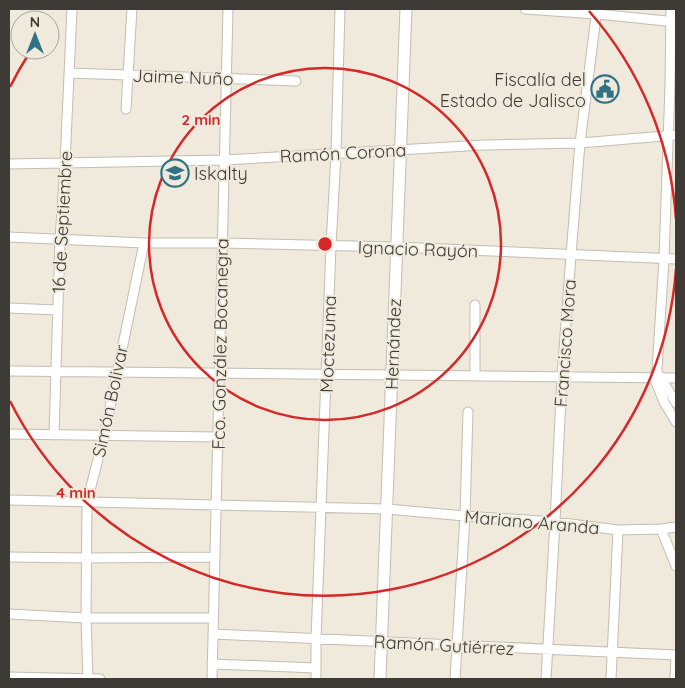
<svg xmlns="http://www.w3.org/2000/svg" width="685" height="688" font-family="Quicksand,sans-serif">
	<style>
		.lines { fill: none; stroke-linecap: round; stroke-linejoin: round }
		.minor-casing { stroke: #c3bdb1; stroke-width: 11 }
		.tertiary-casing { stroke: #c3bdb1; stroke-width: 13 }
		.minor { stroke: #fff; stroke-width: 9 }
		.tertiary { stroke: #fff; stroke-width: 11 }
		.ring { fill: none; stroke: #d62828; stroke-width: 2.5 }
		.labels { text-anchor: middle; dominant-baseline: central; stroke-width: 4; stroke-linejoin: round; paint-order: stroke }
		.street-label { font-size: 18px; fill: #3e3b36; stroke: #f0eadd }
		.poi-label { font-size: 18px; fill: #3e3b36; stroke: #f0eadd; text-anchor: end }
		.centre { fill: #d62828; stroke: #f0eadd; stroke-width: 2.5 }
		.ring-label { font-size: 15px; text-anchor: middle; font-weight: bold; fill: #d62828; stroke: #f0eadd; stroke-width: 4; stroke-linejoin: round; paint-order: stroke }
	</style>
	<rect width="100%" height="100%" fill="#f0eadd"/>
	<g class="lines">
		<g class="minor-casing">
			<path id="minor" d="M525,9L597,14L676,22
				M671,9L670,85L664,259L657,370L654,377L664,402L676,422
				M69,73L296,81
				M126,109L132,9
				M9,164L224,160L484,145L580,143L676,135
				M9,237L144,243H222L397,247L676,259
				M9,308L57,310
				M9,371L676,378
				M659,375L676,403
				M475,376V305
				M9,434L217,437
				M54,435L60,240L65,163L72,9
				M9,500L387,509L465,516L555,522L618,530L661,529L676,527
				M661,529L676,566
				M9,557L86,558L215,557
				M9,614L86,618H213
				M213,634L676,655
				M212,664L316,668
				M9,677L100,679
				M88,679L86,618L87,502L104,436L144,243
				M212,679L228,9
				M316,679V639L331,246L336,154L340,9
				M455,679L465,516L468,412
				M546,679L555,522L562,376L571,255L580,143L597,9
				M611,679L618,530
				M675,679L676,656"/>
		</g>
		<g class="tertiary-casing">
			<path id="tertiary" d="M380,679L406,9"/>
		</g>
		<use href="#minor" class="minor"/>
		<use href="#tertiary" class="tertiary"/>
	</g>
	<g class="ring">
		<circle cx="325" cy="244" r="176"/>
		<path d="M676 269A352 352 0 0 1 10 401M10 87A352 352 0 0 1 30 52M589 11A352 352 0 0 1 676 219"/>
	</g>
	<defs>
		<g id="civic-ring" transform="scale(1.4375)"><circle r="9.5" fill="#f0eadd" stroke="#307184" stroke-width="1.5"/><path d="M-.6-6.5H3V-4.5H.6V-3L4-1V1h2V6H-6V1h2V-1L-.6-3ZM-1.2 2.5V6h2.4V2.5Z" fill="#307184"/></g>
		<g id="school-ring" transform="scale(1.4375)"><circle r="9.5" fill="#f0eadd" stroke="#307184" stroke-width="1.5"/><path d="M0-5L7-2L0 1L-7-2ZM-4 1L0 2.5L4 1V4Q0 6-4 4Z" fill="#307184"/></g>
	</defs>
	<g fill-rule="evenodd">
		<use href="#civic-ring" x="605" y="89"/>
		<use href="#school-ring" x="175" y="173"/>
	</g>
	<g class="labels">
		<g class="street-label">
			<text transform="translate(183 77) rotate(2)">Jaime Nuño</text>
			<text transform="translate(343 153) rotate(-3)">Ramón Corona</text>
			<text transform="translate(62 222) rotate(-87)">16 de Septiembre</text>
			<text transform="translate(418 249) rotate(2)">Ignacio Rayón</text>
			<text transform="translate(565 343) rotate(-86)">Francisco Mora</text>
			<text transform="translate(220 344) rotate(-89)">Fco. González Bocanegra</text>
			<text transform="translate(328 344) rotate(-88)">Moctezuma</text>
			<text transform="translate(393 344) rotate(-88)">Hernández</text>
			<text transform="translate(110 401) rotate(-78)">Simón Bolivar</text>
			<text transform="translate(532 522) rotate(5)">Mariano Aranda</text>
			<text transform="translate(444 645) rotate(3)">Ramón Gutiérrez</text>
		</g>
		<g class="poi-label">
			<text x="586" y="79">Fiscalía del<tspan x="586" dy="21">Estado de Jalisco</tspan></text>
			<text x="194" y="173" text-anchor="start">Iskalty</text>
		</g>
	</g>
	<circle cx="325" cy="244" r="8" class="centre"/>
	<g class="ring-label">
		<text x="201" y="125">2 min</text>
		<text x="76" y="498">4 min</text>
	</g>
	<rect width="685" height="688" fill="none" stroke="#3e3b36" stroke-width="20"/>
	<g transform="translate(35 35)"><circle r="24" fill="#f0eadd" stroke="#a9a49a"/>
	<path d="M0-4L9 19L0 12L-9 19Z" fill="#307184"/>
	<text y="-8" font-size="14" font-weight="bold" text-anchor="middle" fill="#3e3b36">N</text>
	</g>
</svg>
